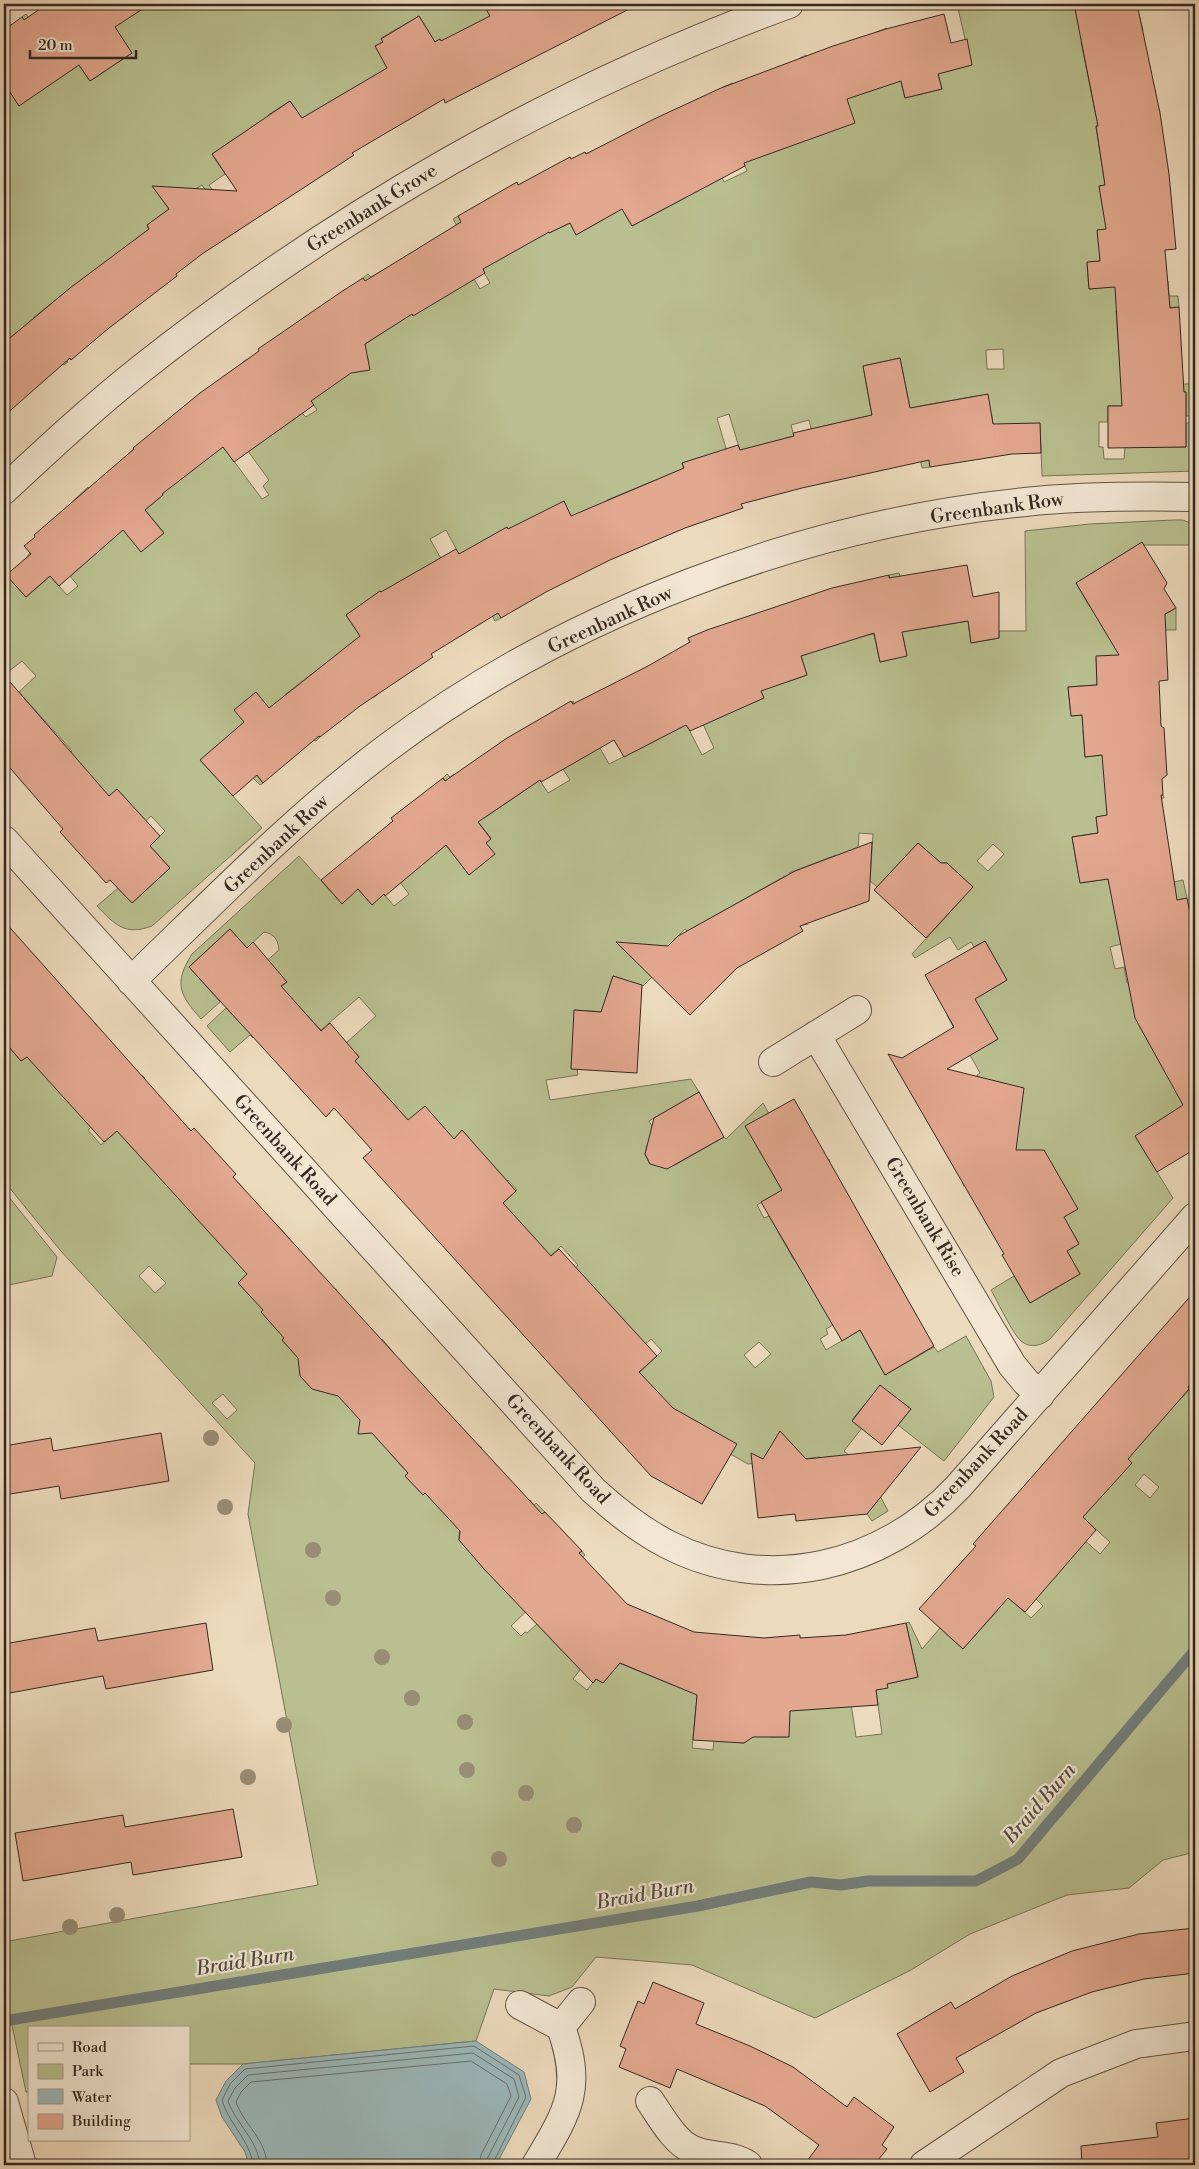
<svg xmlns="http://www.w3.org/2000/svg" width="1199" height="2169" font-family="'Libre Bodoni',serif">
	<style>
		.green { fill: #b9bf90; stroke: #767458; fill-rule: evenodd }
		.water { fill: #9cb8ba; stroke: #727e7c }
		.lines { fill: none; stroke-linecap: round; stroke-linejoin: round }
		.shore { stroke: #68706d; stroke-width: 1 }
		.stream { stroke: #727e7c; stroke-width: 11 }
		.building { fill: #e3a890; stroke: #342820 }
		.minor-casing { stroke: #625447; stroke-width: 30 }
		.minor { stroke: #f3e7d3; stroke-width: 28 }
		.tree { fill: #998d76 }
		.labels { text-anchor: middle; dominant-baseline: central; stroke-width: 4.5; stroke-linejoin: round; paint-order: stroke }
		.street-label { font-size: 19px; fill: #342820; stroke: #f3e7d3 }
		.water-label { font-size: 20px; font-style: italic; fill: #4e4c46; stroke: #f3e7d3 }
	</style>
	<rect width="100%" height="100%" fill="#ecdabc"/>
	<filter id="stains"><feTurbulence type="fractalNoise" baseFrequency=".004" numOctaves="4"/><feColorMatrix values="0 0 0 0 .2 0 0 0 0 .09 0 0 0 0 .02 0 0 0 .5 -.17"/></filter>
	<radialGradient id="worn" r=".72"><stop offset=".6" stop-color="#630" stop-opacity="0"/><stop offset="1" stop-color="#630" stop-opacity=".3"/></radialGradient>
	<path class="green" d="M98,4H124L132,16L150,4H483L490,16L457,68L440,39L435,42L419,16L381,38L383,42L375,46L396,64L304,122L290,101L268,115L282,136L237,137L212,154L225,174L209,185L239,230L235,233L202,185L185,196H160L169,209L147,226L180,271L91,273L125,316L121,319L101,294L75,285L33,318L68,362L64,365L48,344L36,354L17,332L4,343V97L54,63L22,17L26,14L44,39L72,55L90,81L132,53Z
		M957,4H1074L1079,27L1139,15L1143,30L1081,42L1096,116L1119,111L1160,116L1096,126L1105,185L1099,186L1130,198L1100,261L1087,263L1089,289L1168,281L1169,296H1178L1179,307L1116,311L1120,367L1179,384H1195V416H1186V392L1125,391V406H1108V422H1099V447H1103L1104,459H1124L1125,447H1186V423H1195V471L1042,476L1040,424L993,426L992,416L977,396L920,406L930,467L922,468L900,358L863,366L872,415L816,428L829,482L824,483L809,420L791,425L794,436L746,449L760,499L755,500L729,414L717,418L728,455L682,463L684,469L675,532L653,481L607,500L629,552L517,546L507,527L501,618L495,621L446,530L430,539L452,578L412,637L381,591L346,615L362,638L345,649L377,695L373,698L357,676L326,663L286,694L320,737L316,741L247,725L228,741L263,783L260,785L253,778L200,760L262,828L152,926C125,936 115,925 97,906L118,888L132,903L170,868L150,846L165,831L151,816L136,830L126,799L117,789L109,796L83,768L57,765L72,751L19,692L36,676L22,661L4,675V572L26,597L46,580L26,558L30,553L67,595L78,586L70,576L109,542L73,501L88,487L141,551L164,533L145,510L163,495L129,453L190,402L262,499L269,495L263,486L269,480L237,436L275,408L242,363L247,359L292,421L302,413L306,417L317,410L311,401L302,319L306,316L345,373L368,365V358L361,347L394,325L363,278L368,274L371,277L385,269L474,279L480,289L490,283L453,219L458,216L486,266L522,183L549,233L570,223L577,234L604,219L586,185V154L592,151L632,226L685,198L670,170L718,168L724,182L747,171C736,144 734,114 723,87L733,83L761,156L810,87L800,58L806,55L823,107L847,99L881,56L874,33L887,28L905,98L942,89L938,74L971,65ZM1003,349L1004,369H987L986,350Z
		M1174,520H1183L1195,525V545H1138L1076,583L1089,606L1148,624L1176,608V630H1158L1129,655L1096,657L1097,685L1068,687L1071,716L1160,710L1083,730L1085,757L1102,755L1131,797L1163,795L1164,798L1120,802L1114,814L1096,817L1098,833L1072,837L1080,883L1108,879L1109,884L1173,875L1174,882L1183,880L1187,898L1123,912L1121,944L1110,947L1115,969L1124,967L1127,983L1195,969V992L1184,998L1180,1005L1140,1027L1163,1068L1185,1056L1195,1075V1098L1135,1136L1173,1198L1050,1339C1043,1345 1030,1349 1021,1341C1012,1333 998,1302 991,1290L1014,1276L1030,1303L1080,1274L1067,1251L1079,1243L1064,1218L1014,1157L964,1186L962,1182L1016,1150L1009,1136L999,1082L928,1123L926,1119L983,1085L977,1075L980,1073L970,1055L998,1039L983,1013L955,1030L947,1015L1007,980L985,941L974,947L971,942L958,950L950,937L915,958L912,954L964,897L954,887L958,882L959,874L947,863H941L918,843L877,887L870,881L873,834L859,833L855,907L836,855L789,873L808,924L803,925L785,876L711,918L738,967L731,974L685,929L662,953L652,977L643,986L613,976L606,997L634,1014L575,1010L571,1068L577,1069L578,1075L546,1080L550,1100L691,1079L699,1092L649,1121L659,1138L647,1145L645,1154L650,1164L675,1165L724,1137L726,1139L763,1103L769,1114L746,1126L780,1187L829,1159L830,1162L757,1205L764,1218L769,1216L794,1260L863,1222L900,1287L826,1329L828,1334L820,1339L826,1350L860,1330L885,1375L934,1347L938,1352L966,1336L991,1381L994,1397L944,1461L898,1425L911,1409L894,1396L874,1412L864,1405L852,1420L862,1428L844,1451L866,1469L888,1511L872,1521L867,1514L822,1480L820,1457L794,1460L792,1444L786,1438L773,1462L748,1464L686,1429L636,1376L662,1351L651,1339L584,1401L555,1287L578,1265L561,1246L537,1268L503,1203L517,1190L508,1180L457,1225L474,1144L463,1131L394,1192L392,1190L408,1120L355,1061L359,1057L356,1053L307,1096L298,1086L376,1016L359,997L321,1030L294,1001L253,1038L250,1035L230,1052L207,1026L226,1008L240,1023L287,982L262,965L279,950C278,939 274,934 264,932L247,948L230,929L189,967L220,1002L201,1019C180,995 173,984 192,954L299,856L342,904L354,884L371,904L384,894L394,906L409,894L399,881L386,827L393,821L446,845L469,875L486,843L491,838L443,778L447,774L450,777L454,774L484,818L537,782L507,738L512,736L548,793L570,780L563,769L573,701L609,764L655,741L678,708L702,755L714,748L698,713L749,704L764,698L734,630L787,682L807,675L801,656L849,639L874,634L880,662L907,655L889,575L899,573L920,629L968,621L971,643L999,638V631H1026L1025,531L1090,524ZM993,844L1004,854L988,871L977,861ZM759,1342L771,1354L755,1368L744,1355Z
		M93,1021L97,1025L80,1039L101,1111L142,1075L145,1078L88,1130L101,1145L117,1131L148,1165L189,1128L191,1131L174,1147L196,1217L237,1181L242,1187L202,1224L244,1257L278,1226L289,1238L238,1283L257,1303L267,1294L273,1301L261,1312L279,1332L294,1324L334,1288L337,1290L282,1340L302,1362L299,1366C301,1380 309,1389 323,1392L382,1339L394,1353L363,1401L360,1425L368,1433L419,1426L390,1453L408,1473L406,1476L423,1495L478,1445L482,1448L463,1466L459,1540L466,1548L489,1537L530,1500L534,1505L536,1503L545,1512L505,1550L541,1588L582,1551L585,1555L511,1626L521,1636L525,1632L527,1633L537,1624L568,1657L626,1603L590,1657L573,1679L587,1690L596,1679L603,1683L619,1663L675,1686L697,1634L703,1636L692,1748L713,1750L719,1693L727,1736L732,1742L744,1743L751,1738L752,1726L770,1737H788L790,1703L841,1636L856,1737L882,1734L876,1690L887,1684L918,1677L906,1623L909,1622L922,1649L940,1628L963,1649L998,1610L954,1571L964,1559L1031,1618L1043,1606L1036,1599L1024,1487L1100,1554L1110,1542L1079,1514L1080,1512L1084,1516C1098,1501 1109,1482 1122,1466C1141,1443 1161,1421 1179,1397L1182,1398L1189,1390L1188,1387L1195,1378V1852L1163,1860L1129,1888L1067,1895L970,1934L911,1970L815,2018L692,1965L596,1957L572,1987L549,1996L494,1989L476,2041L243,2064H189V2028H29V2092H26L4,1987V1942L318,1885L248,1514L255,1463L60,1250L4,1181V1034L10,1041L6,1044L21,1061L40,1045ZM149,1266L166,1283L155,1293L139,1276ZM223,1394L237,1410L227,1419L212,1403ZM1144,1474L1159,1487L1150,1498L1135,1485Z
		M4,1191L57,1257L52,1276L4,1286Z"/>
	<path class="water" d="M476,2041L524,2072L531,2099L496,2165H249L245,2152L222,2117L216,2100L226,2081L243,2064Z"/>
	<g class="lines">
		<path class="shore" d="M253,2165C251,2142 229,2124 222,2100L230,2084L245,2069L474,2046L519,2075L526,2097L492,2165
			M260,2165C258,2140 236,2124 228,2101L235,2088L248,2075L473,2053L514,2079L519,2097L487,2159L486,2165
			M267,2165C266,2139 244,2125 236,2102L241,2092L251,2082L471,2061L507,2084L511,2096L481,2155L479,2165"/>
		<path class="stream" d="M4,2021L698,1906L811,1882L841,1885L868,1881H976L1018,1859L1195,1650"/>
	</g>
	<path class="building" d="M47,4H150L115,27L132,53L90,81L79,65L19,106L4,83V30L22,17L24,20Z
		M483,4H639L445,103L444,99L352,153L354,155L202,254L176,274L177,276L109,328L71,360L70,358L4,416V343L70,288L149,229L147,225L169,209L152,186L237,191L212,154L290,101L302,118L387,68L375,46L383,42L381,39L419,16L435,42L440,39L441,41L490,16Z
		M1074,4H1137L1160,113L1169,174L1176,249L1165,250L1170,308L1179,307L1184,392H1186V447L1108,448V406H1122L1115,287L1089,289L1087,262L1100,261L1097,230L1106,229L1099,186L1105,185L1096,126H1098Z
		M944,14L951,43L967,39L972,65L938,74L942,89L905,98L901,81L847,99L855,123L744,163L745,166L632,226L622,209L576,235L570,223L549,233V232L483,269L485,273L413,316L412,314L365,344L370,370L351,373L311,401L314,405L234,462L223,447L162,494L163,495L145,510L164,533L141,552L123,530L59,586L50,576L26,597L6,575L31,554L24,546L35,537L34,535L134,449L133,448L200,393L259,351L258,349L341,292L363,278L365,281L461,222L458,216L517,182L518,185L570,157L571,159L585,152L586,154L654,119L721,88L833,46L886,29Z
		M900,358L910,408L988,394L993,424L1040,423L1041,453L1012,454L930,467L929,460L802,488L741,504L743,508L685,528L610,560L546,592L501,618L498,613L431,654L433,657L360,706L320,737L319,736L263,783L257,775L233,796L200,760L244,722L234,710L256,692L269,708L360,636L346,615L380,591L381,592L456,549L459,554L507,527L508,529L564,501L571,516L684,468L682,463L738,445L740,450L794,436L793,433L872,415L863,366Z
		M1142,542L1167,583L1164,589L1176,608L1165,614L1168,680L1159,681L1161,726L1164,728L1167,775L1162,779L1163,795H1161L1177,900L1187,898L1195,938V1149L1157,1172L1135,1136L1183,1105L1135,1018L1108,879L1080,883L1072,837L1098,833L1096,817L1107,815L1102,755L1085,757L1082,715L1071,716L1068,687L1097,685L1096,656L1119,655L1076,583Z
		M967,565L973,597L999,592V638L971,643L968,621L902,632L907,656L880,662L874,633L801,656L807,675L761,691L764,698L690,731L686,725L624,757L614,740L541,782L540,780L478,822L491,839L486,843L495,854L469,875L446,845L385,896L384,894L372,905L358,889L342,904L321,880L393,821L391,818L443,778L445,781L507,738L571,701L573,704L648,666L690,642L688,638L707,630L832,588L889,575V578Z
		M4,675L109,796L117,789L160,836L150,846L170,868L132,903L110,880L106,883L60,832L63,829L4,761Z
		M872,842L869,901L800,926L803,931L737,968L690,1015L616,942L668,946L678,936L795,871Z
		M918,843L941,863H947L973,887L926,938L874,890Z
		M4,921L191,1131L194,1128L236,1174L233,1177L433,1396L542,1514L545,1512L582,1551L579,1553L627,1604L694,1632L764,1638L800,1635V1638L846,1635L906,1623L918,1677L887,1684L888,1688L876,1690L878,1705L790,1711L789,1737H753L744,1743L693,1740L697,1695L620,1663L603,1683L596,1679L593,1683L484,1569L459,1540L460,1531L425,1493L423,1495L405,1476L408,1473L372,1433L358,1434L360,1420L338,1396L312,1389L300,1376L298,1358L282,1340L284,1338L261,1312L263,1310L238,1283L247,1274L117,1131L104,1142L27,1057L21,1061L4,1041Z
		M230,929L247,948L253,942L287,982L281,986L321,1031L330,1023L359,1057L355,1061L408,1120L425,1106L454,1139L462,1130L516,1191L503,1203L551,1256L559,1249L657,1356L639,1372L673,1408L737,1444L702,1504L651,1476L363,1158L372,1150L334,1108L326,1117L189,967Z
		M985,941L1007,980L975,999L998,1039L947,1069L1024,1088L1016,1150H1044L1078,1209L1064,1217L1079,1244L1067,1251L1080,1274L1030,1303L1002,1255L1004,1254L888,1054L902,1058L954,1027L925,975Z
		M613,976L642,985L637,1073L571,1069L574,1010L601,1012Z
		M699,1092L724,1137L667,1169L650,1164L645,1154L654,1118Z
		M794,1099L934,1346L885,1375L860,1330L842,1341L761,1202L782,1190L745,1126Z
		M1195,1291V1378L1188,1387L1189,1389L1128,1459L1132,1463L1083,1517L1096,1530L1025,1612L1008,1598L963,1649L919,1609L976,1546L973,1544Z
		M880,1385L911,1409L882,1445L852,1421Z
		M780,1431L806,1459L921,1447L867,1514L796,1521L795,1514L758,1518L751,1453L763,1459Z
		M161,1433L169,1481L61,1499L59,1486L4,1495V1446L51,1438L53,1451Z
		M206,1623L213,1670L106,1689L103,1676L4,1694V1644L95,1628L98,1641Z
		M233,1809L242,1857L133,1875L131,1862L23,1881L15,1833L123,1815L125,1827Z
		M1195,1928V1973L1144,1979L1092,1992L1036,2013L956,2058L964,2072L930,2092L897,2034L951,2002L955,2009L1012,1976L1072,1951L1139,1934Z
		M653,1982L704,2003L696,2024L750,2046L793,2067L847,2107L854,2097L894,2127L882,2145L887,2149L874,2165H804L819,2145L765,2106L677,2069L670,2088L619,2067L626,2049L620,2046L638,2001L644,2004Z
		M1195,2118V2165H1082L1081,2146L1158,2137L1156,2123Z"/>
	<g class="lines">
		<g class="minor-casing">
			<path id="minor" d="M4,490C48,449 93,407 141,369C336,215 555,89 789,4
				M4,840L593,1490C615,1510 640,1530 667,1544C767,1596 883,1567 958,1487L1195,1217
				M131,981C214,901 295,817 387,748C565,614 804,524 1025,502C1082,496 1138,496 1195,497
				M816,1035L1012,1365L1026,1382L1040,1395
				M773,1062L857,1010
				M520,2005L561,2027C583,2090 568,2111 536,2165
				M561,2027L581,2002
				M650,2101C661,2117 675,2143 693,2150C711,2158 730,2153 748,2165
				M4,2102L22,2165
				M924,2165L1061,2073L1136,2044L1195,2036"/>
		</g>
		<use href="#minor" class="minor"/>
	</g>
	<g class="tree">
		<circle cx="211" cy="1438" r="8"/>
		<circle cx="225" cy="1507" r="8"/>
		<circle cx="313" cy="1550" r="8"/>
		<circle cx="333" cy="1598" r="8"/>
		<circle cx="382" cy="1657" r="8"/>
		<circle cx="412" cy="1698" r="8"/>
		<circle cx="465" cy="1722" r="8"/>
		<circle cx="284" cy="1725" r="8"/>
		<circle cx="467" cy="1770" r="8"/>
		<circle cx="248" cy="1777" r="8"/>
		<circle cx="526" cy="1793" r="8"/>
		<circle cx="574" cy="1825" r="8"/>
		<circle cx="499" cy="1859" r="8"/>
		<circle cx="117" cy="1915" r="8"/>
		<circle cx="70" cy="1927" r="8"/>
	</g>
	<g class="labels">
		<g class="street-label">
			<text transform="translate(372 208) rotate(-32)">Greenbank Grove</text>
			<text transform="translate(997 508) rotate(-8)">Greenbank Row</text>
			<text transform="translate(610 620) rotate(-25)">Greenbank Row</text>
			<text transform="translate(276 844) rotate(-43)">Greenbank Row</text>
			<text transform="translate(285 1150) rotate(48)">Greenbank Road</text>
			<text transform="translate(925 1217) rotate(59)">Greenbank Rise</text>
			<text transform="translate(558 1449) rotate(47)">Greenbank Road</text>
			<text transform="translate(976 1463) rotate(-47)">Greenbank Road</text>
		</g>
		<g class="water-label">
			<text transform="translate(1040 1804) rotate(-49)">Braid Burn</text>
			<text transform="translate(645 1895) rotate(-10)">Braid Burn</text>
			<text transform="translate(245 1962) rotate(-9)">Braid Burn</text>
		</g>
	</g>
	<rect width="1199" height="2169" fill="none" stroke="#ecdabc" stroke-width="20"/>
	<rect x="5" y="5" width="1189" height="2159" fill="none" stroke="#342820" stroke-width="2.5"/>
	<rect x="10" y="10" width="1179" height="2149" fill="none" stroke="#342820"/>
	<rect x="28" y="2026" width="162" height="115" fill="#f3e7d3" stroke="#a79b8b"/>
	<rect x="38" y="2043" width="25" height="8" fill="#f3e7d3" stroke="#a79b8b"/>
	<text x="72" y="2052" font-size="15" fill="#342820">Road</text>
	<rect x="38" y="2064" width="25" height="15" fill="#b9bf90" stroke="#a79b8b"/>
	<text x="72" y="2076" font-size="15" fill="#342820">Park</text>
	<rect x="38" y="2089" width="25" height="15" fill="#9cb8ba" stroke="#a79b8b"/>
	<text x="72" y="2102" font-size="15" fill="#342820">Water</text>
	<rect x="38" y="2114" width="25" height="15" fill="#e3a890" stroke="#a79b8b"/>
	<text x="72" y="2126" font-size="15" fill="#342820">Building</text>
	<path d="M30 50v8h106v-8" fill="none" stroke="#342820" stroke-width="2.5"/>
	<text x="38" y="50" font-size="15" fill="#342820" stroke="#f3e7d3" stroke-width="4" paint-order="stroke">20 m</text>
	<rect width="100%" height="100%" filter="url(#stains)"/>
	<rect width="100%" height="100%" fill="url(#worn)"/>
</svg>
